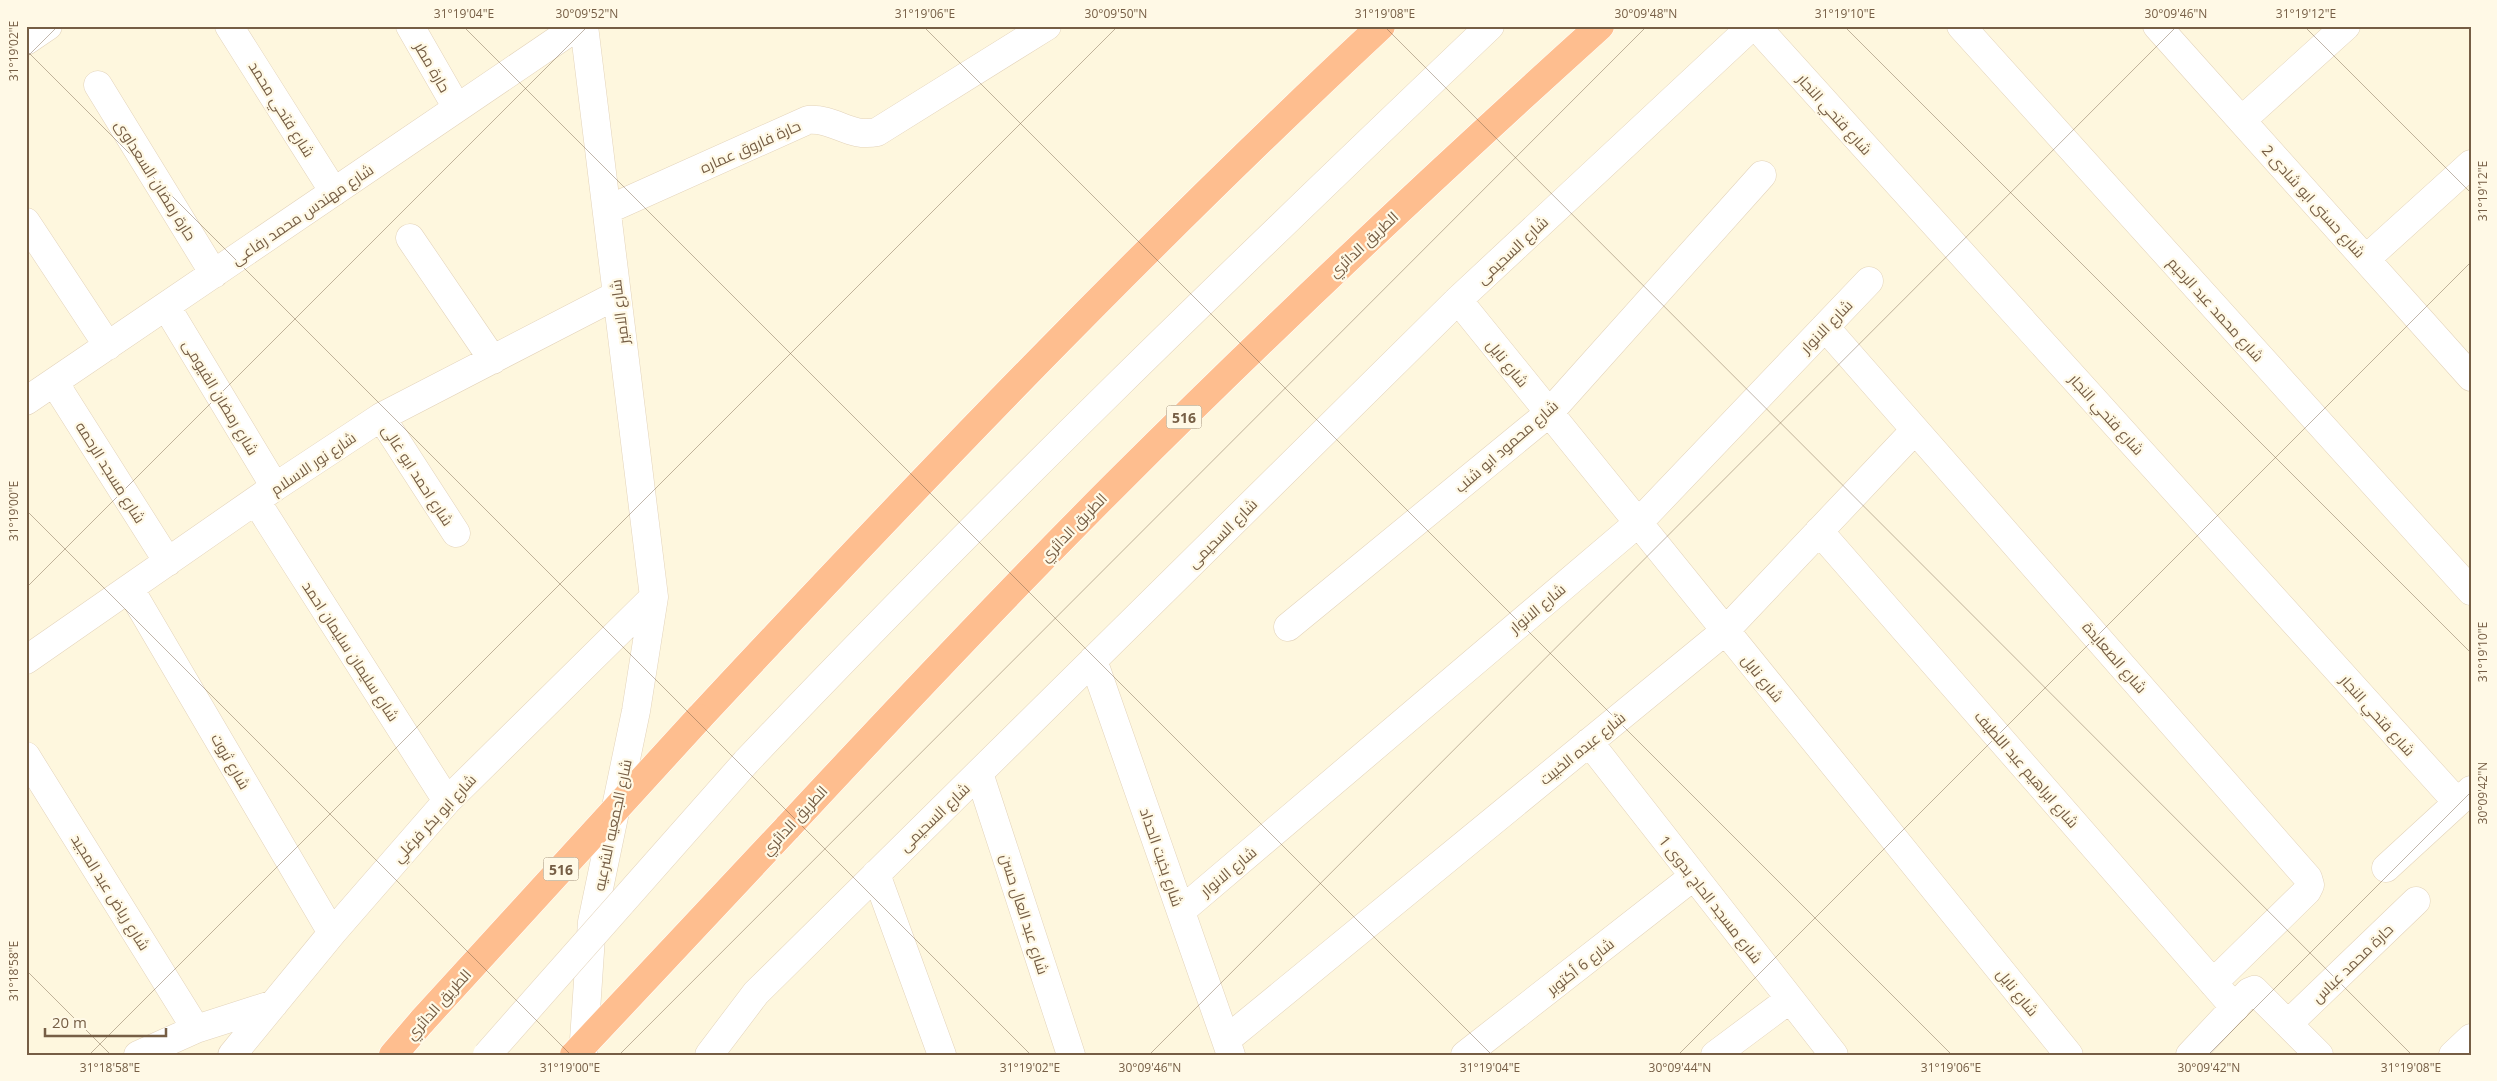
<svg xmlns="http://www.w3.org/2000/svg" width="2497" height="1081" font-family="'Open Sans',Cairo,sans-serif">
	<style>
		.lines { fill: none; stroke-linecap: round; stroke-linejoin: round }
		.minor-casing { stroke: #e3d3ba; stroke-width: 29 }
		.highway-casing { stroke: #fff; stroke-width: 29 }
		.minor { stroke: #fff; stroke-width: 28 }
		.highway { stroke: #febe8f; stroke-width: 28 }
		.minor-bridge-casing { stroke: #e3d3ba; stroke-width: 29; stroke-linecap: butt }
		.highway-bridge-casing { stroke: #fff; stroke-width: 29; stroke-linecap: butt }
		.minor-bridge { stroke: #fff; stroke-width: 28 }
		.highway-bridge { stroke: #febe8f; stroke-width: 28 }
		.ticks { fill: none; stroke: #765e45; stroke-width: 1; stroke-opacity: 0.45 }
		.labels { text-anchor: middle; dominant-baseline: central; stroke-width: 4.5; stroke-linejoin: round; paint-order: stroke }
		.shield { fill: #fff9e6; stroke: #9f8c75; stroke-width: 1 }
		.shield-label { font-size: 14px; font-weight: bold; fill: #765e45 }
		.street-label { font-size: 15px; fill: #765e45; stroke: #fff9e6 }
		.neatline { fill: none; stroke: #765e45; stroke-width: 2 }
		.ticks-label { font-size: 12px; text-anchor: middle; fill: #765e45 }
	</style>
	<rect width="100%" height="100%" fill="#fef7de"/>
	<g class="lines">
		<g class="minor-casing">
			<path id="minor" d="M229,26L334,192
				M410,26L457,108
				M1756,26L2457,802
				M1961,26L2471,591
				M2157,26L2471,377
				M26,41L48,26
				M98,85L214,274
				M2242,120L2346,26
				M607,210L808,120C836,118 849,138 877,132L1047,26
				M26,222L108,346
				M410,238L493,360
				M2366,259L2471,164
				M1458,300L2069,1055
				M166,306L275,487
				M1825,327L2308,878L2310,885L2307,891L2213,983
				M54,382L168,562
				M26,401L578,26
				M381,417L456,533
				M256,501L447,801
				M1819,531L2235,1008
				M130,589L332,933
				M1288,627L1549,413L1762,175
				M26,660L275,487L381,417L617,295
				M1093,660L1231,1055
				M1589,742L1834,1055
				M26,756L196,1029
				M746,762C986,509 1237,267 1490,26
				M979,773L1071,1055
				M2386,868L2471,790
				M876,874L942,1055
				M1181,911L1638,523L1869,281
				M2288,1024L2416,901
				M1226,1040L1725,631L1915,430
				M138,1055L196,1029L274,1004
				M232,1055L332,933L447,801L654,597
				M583,1055L592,922L636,711L654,597L584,26
				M709,1055L756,993L1458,300L1752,26
				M1465,1055L1694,876
				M1715,1055L1790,999
				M2190,1055L2249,992L2254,990L2319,1055
				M2453,1055L2471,1038"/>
		</g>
		<g class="highway-casing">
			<path id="highway" d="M699,718C920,481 1144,247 1381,26
				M787,828C895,712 1004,596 1116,484C1273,327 1435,175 1600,26
				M393,1055L423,1020"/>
		</g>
		<use href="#minor" class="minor"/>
		<use href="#highway" class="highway"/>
		<g class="minor-bridge-casing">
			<path id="minor-bridge" d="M487,1055L746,762"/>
		</g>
		<g class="highway-bridge-casing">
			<path id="highway-bridge" d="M423,1020L699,718
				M574,1055L787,828"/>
		</g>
		<use href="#minor-bridge" class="minor-bridge"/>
		<use href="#highway-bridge" class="highway-bridge"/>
	</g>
	<path class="ticks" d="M463,26L1492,1055M923,26L1952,1055M1384,26L2412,1055M1844,26L2471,653M2304,26L2471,193M26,50L1031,1055M26,58L58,26M26,510L571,1055M26,588L588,26M26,970L111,1055M89,1055L1118,26M619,1055L1647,26M1149,1055L2177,26M1678,1055L2471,262M2208,1055L2471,792"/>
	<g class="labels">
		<g class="shield">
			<rect x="1166.5" y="405.5" width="35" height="23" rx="4"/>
			<rect x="543.5" y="857.5" width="35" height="23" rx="4"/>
		</g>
		<g class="shield-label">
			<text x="1184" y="417">516</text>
			<text x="561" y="869">516</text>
		</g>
		<g class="street-label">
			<text transform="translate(433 67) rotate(60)">حارة مطر</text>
			<text transform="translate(282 109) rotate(58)">شارع فتحي محمد</text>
			<text transform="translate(1835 114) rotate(48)">شارع فتحي النجار</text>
			<text transform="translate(750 146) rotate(-24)">حارة فاروق عماره</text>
			<text transform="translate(156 180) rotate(58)">حارة رمضان السعداوى</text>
			<text transform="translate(2314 201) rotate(48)">شارع حسنى ابو شادى 2</text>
			<text transform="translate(302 214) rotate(-34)">شارع مهندس محمد رفاعى</text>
			<text transform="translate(1363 244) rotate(-43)">الطريق الدائري</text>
			<text transform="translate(1512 250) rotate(-43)">شارع السحيمى</text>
			<text transform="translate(2216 309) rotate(48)">شارع محمد عبد الرحيم</text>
			<text transform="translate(619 312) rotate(-97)">شارع الامير</text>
			<text transform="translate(1826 326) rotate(-46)">شارع الانوار</text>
			<text transform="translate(1508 363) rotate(51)">شارع نايل</text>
			<text transform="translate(221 397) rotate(59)">شارع رمضان الفيومى</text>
			<text transform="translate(2107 414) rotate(48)">شارع فتحي النجار</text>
			<text transform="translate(1506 446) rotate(-41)">شارع محمود ابو شنب</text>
			<text transform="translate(313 463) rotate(-34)">شارع نور الاسلام</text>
			<text transform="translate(111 472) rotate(58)">شارع مسجد الرحمه</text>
			<text transform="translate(418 475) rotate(57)">شارع احمد ابو غالى</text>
			<text transform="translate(1073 527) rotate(-46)">الطريق الدائري</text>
			<text transform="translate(1222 533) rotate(-45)">شارع السحيمى</text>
			<text transform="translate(1537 608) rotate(-40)">شارع الانوار</text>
			<text transform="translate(351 651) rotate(57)">شارع سليمان سليمان احمد</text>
			<text transform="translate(2115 657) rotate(49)">شارع الصعايدة</text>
			<text transform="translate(1763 678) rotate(51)">شارع نايل</text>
			<text transform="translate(2378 715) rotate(48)">شارع فتحي النجار</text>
			<text transform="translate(1582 748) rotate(-39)">شارع عبده الخبيت</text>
			<text transform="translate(231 761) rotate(60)">شارع ثروت</text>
			<text transform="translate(2027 769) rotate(49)">شارع ابراهيم عبد اللطيف</text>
			<text transform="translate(934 817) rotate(-44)">شارع السحيمى</text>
			<text transform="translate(434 818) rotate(-47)">شارع ابو بكر فرغلي</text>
			<text transform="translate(794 820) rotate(-47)">الطريق الدائري</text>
			<text transform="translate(612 825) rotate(-78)">شارع الجمعيه الشرعيه</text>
			<text transform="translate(1162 857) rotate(71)">شارع بخيت الحداد</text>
			<text transform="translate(1228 871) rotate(-40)">شارع الانوار</text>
			<text transform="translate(111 892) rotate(58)">شارع رياض عبد المجيد</text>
			<text transform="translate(1711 899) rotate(52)">شارع مسجد الحاج بدوى 1</text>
			<text transform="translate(1025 914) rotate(72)">شارع عبد العال حسن</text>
			<text transform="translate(2352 963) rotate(-44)">حارة محمد عباس</text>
			<text transform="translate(1580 966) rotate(-38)">شارع 6 أكتوبر</text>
			<text transform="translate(2018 992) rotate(51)">شارع نايل</text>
			<text transform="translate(438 1004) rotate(-48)">الطريق الدائري</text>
		</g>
	</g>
	<rect width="2497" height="1081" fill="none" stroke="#fff9e6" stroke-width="55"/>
	<path d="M45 1028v8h121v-8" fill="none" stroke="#765e45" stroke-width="2.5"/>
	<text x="52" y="1028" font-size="15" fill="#765e45" stroke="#fff9e6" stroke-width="4" paint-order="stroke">20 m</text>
	<rect x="28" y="28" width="2442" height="1026" class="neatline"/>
	<g class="ticks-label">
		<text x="464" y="18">31°19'04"E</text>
		<text x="587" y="18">30°09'52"N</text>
		<text x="925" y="18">31°19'06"E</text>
		<text x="1116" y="18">30°09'50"N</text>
		<text x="1385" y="18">31°19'08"E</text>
		<text x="1646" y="18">30°09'48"N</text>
		<text x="1845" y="18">31°19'10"E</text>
		<text x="2176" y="18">30°09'46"N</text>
		<text x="2306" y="18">31°19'12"E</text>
		<text transform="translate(14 51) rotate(-90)" y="4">31°19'02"E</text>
		<text transform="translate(2483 191) rotate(-90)" y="4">31°19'12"E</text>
		<text transform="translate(14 511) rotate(-90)" y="4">31°19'00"E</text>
		<text transform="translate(2483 652) rotate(-90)" y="4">31°19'10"E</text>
		<text transform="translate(2483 793) rotate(-90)" y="4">30°09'42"N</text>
		<text transform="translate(14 971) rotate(-90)" y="4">31°18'58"E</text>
		<text x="110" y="1072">31°18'58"E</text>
		<text x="570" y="1072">31°19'00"E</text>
		<text x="1030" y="1072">31°19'02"E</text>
		<text x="1150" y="1072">30°09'46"N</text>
		<text x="1490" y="1072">31°19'04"E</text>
		<text x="1680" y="1072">30°09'44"N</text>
		<text x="1951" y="1072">31°19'06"E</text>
		<text x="2209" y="1072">30°09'42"N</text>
		<text x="2411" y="1072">31°19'08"E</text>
	</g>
</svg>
